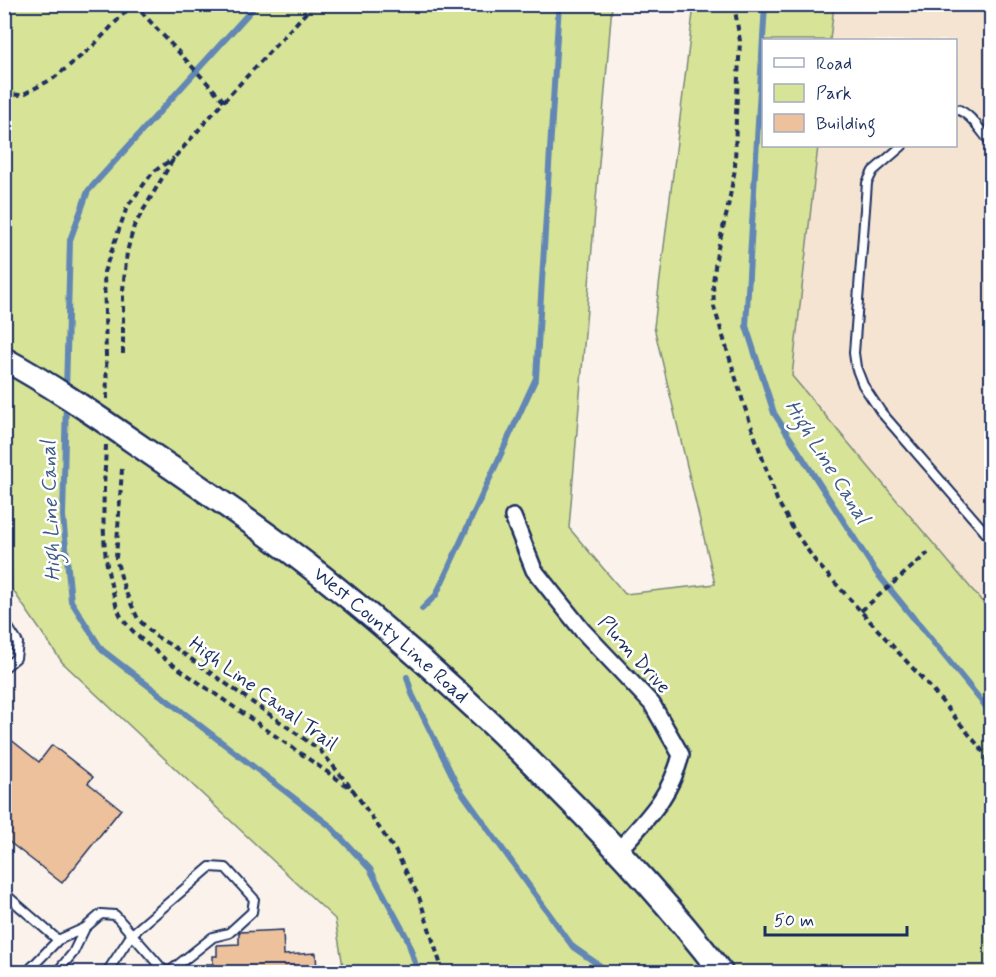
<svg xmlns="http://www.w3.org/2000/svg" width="996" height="977" font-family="Mynerve,sans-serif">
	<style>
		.built { fill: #f6e4d3 }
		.green { fill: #d7e396; stroke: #79897a; stroke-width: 1.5 }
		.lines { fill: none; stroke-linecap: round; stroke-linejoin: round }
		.stream { stroke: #6287b4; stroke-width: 6 }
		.building { fill: #ecc19b; stroke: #1b2f5e; stroke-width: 1.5 }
		.lane-casing { stroke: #1b2f5e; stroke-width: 12 }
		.street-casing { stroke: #1b2f5e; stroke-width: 20 }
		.secondary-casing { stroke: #1b2f5e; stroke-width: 27 }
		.path { stroke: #1b2f5e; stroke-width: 4; stroke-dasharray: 6 4.5; stroke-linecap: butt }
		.lane { stroke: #fff; stroke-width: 8 }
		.street { stroke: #fff; stroke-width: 15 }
		.secondary { stroke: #fff; stroke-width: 22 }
		.labels { text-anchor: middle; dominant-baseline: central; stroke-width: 5; stroke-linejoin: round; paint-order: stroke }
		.street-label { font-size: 20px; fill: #1b2f5e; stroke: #fff }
		.water-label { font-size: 21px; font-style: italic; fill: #3e5b89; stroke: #fff }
	</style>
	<rect width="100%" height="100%" fill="#fbf3eb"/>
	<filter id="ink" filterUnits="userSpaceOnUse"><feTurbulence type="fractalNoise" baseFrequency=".0167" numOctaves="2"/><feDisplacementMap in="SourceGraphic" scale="12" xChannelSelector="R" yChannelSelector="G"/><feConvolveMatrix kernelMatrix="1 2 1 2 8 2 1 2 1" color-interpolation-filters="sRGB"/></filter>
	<g filter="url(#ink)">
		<path class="built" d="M834,5H991V612L792,376L818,146H956V40H830Z"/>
		<path class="green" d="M5,5H612L569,528L625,594L715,584L654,327L694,5H834L830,40H764V146H818L792,376L991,612V972H344L335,919L62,662L12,589L10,488L5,484Z"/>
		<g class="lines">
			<path class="stream" d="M765,4L746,326L774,413L876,572L992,714
				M66,391L70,240L88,191L257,4
				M66,402L63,516L71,601L102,650L329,825L370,869L407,938L418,972
				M422,609L436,595L536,378L559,4
				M407,677L412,694L458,787L573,947L609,972"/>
		</g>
		<path class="building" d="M5,735L39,762L52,745L93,777L88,783L121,809L62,883L4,838Z
			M283,930L284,955L316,953L317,972H206V964H213V956H217V945L239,944V932Z"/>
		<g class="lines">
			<g class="lane-casing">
				<path id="lane" d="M984,4L992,13
					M956,109C970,112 982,133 992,144
					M902,146L873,171L867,183L854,353L856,367L863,385L881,412L992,540
					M4,621L18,643L16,658L4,668
					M4,893L58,940
					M85,928L101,914L115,915L165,972
					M27,972L58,940L85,928L73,953L57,972
					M107,972L132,934L210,867L226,868L254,899L252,912L229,933L213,937L169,972"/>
			</g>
			<g class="street-casing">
				<path id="street" d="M513,517L534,570L582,630L652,704L681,755C670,798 646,819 618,851"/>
			</g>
			<g class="secondary-casing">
				<g id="secondary">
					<path id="s1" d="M4,359C63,391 117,431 172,468C223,503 274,538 323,577C406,643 485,715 560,791C617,848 672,908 721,972"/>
				</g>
			</g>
			<path class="path" d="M134,4L224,101
				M734,4L740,41L736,114L735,169L727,212L717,252L713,282L714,307L745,408L777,500L795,532L816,562L930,687L981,749L992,765
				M4,94L22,95L54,78L92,47L133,4
				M123,354V290L127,252L134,226L174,158L224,101L314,4
				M107,399L104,272L127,207L153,172L174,158
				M106,445C104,495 99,544 113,592C115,601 117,610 122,618C133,634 151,647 165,659L353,790
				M122,469L116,558L124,588L138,619L155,636L174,647L320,750L353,790L396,852L419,897L443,972
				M861,611L928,553"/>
			<use href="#lane" class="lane"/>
			<use href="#street" class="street"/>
			<use href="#secondary" class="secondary"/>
		</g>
	</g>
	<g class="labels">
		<g class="street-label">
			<text stroke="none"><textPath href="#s1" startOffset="476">West County Line Road</textPath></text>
			<text transform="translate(634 655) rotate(48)">Plum Drive</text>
			<text transform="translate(263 694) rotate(36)">High Line Canal Trail</text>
		</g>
		<g class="water-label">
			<text transform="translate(827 462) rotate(58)">High Line Canal</text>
			<text transform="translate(51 511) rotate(-92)">High Line Canal</text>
		</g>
	</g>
	<rect width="996" height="977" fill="none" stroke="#fff" stroke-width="24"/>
	<rect x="12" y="12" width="972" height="953" fill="none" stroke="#1b2f5e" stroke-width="2" filter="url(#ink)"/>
	<rect x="762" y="39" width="195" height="108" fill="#ffffff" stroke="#a4acbf" stroke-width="1.5"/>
	<rect x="774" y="58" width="30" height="9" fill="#ffffff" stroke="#a4acbf" stroke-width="1.5"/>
	<text x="816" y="69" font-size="18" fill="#1b2f5e">Road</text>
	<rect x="774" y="84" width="30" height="18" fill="#d7e396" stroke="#a4acbf" stroke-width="1.5"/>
	<text x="816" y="99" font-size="18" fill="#1b2f5e">Park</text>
	<rect x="774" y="114" width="30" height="18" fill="#ecc19b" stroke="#a4acbf" stroke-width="1.5"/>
	<text x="816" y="129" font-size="18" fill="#1b2f5e">Building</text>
	<path d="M765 926v9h142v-9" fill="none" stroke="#1b2f5e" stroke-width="3"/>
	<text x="774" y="926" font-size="18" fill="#1b2f5e" stroke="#ffffff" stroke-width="4.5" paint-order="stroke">50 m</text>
</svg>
